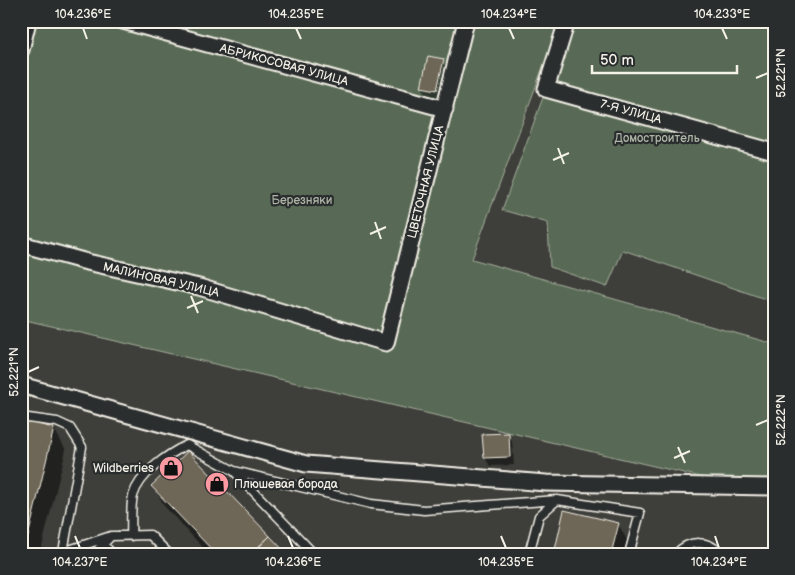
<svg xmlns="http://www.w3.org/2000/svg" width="795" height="575" font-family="'Balsamiq Sans',sans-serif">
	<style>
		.green { fill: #596b55; stroke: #a6ae9e }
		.shadow { fill: #0007 }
		.building { fill: #6e6656; stroke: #f4f1e8 }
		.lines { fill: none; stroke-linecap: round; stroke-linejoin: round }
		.lane-casing { stroke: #f4f1e8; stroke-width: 11 }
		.street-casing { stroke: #f4f1e8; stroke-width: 19 }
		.lane { stroke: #2a2d2e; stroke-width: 8 }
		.street { stroke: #2a2d2e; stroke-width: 15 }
		.ticks { fill: none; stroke: #f4f1e8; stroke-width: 2 }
		.labels { text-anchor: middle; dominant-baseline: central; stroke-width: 4.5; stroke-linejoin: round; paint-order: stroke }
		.street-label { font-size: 12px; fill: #f4f1e8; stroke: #2a2d2e }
		.park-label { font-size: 12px; fill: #aeb5a6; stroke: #2a2d2e }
		.poi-label { font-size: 12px; fill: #f4f1e8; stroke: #2a2d2e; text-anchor: end }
		.neatline { fill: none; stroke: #f4f1e8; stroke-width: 2 }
		.ticks-label { font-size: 12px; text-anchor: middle; fill: #f4f1e8 }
	</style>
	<rect width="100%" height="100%" fill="#3e3e3a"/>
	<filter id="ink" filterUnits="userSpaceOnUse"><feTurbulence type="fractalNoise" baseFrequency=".02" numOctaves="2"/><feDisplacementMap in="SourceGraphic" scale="10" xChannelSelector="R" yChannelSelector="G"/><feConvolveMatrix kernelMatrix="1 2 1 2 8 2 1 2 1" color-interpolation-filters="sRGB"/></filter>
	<g filter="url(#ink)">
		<path class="green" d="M21,21H560L472,259L774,344V494L21,319Z
			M567,21H774V302L623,250L607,287L550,267L548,223L502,210L546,89Z"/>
		<path class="shadow" d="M443,61L448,69L442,98L427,95L422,87Z
			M21,421L54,429L66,450L40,554L21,553Z
			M508,434L512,442L514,465L490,466L485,458L484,435Z
			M153,486L285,554H209L165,507Z
			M618,524L630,545L628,554H555Z"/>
		<path class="building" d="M428,56L444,59L437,90L421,87Z
			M21,420L54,428L28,537L21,535Z
			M509,433L510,457L484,458L482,434Z
			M188,451L270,536L251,554H216L151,486Z
			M564,510L619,523L611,554H554Z
			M270,536L287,554H251Z"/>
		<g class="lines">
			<g class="lane-casing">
				<path id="lane" d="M21,417L57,422L70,428L82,447L63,552
					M234,471L314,554
					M131,536C132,523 130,508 133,496C139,474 168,454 187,445L234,471L371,504L424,510L557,500
					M103,545L113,554
					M48,554L63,552L111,536L150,535L169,554
					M94,554L110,537
					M529,554L539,516L557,500L640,513L629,554
					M676,554C690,539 708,540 722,554"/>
			</g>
			<g class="street-casing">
				<path id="street" d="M123,21L445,109
					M567,21L546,89L774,152
					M21,50L28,21
					M21,244L87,262L199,287L386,343L466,21
					M21,385L306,464L546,483L774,487"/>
			</g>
			<use href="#lane" class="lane"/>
			<use href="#street" class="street"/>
		</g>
	</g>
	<path class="ticks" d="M83,28L87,39M296,28L301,39M509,28L514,39M722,28L727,39M756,78L768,73M558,148L564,164M553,160L569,153M375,222L381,239M370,234L386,227M191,296L198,313M187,308L203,301M28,372L39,367M756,425L768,420M678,447L685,463M674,458L690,451M75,536L80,548M288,536L293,548M501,536L506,548M715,536L719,548"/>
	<defs>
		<g id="shop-disc" transform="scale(1.25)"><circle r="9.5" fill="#ff9aa2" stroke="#2a2d2e"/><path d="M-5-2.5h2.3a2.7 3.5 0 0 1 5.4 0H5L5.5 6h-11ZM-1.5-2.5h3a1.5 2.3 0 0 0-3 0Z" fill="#111"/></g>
	</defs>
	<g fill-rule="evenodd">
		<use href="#shop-disc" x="171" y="468"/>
		<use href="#shop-disc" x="217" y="484"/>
	</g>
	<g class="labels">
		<g class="street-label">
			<text transform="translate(284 65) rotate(15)">АБРИКОСОВАЯ УЛИЦА</text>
			<text transform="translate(631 112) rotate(15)">7-Я УЛИЦА</text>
			<text transform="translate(426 182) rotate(-76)">ЦВЕТОЧНАЯ УЛИЦА</text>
			<text transform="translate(161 280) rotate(13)">МАЛИНОВАЯ УЛИЦА</text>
		</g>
		<g class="park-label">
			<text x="657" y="138">Домостроитель</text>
			<text x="302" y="200">Березняки</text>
		</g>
		<g class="poi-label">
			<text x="154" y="468">Wildberries</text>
			<text x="234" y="484" text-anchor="start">Плюшевая борода</text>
		</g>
	</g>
	<rect width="795" height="575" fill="none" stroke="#2a2d2e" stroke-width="55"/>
	<path d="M592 65v8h145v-8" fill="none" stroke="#f4f1e8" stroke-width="2.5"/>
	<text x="600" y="65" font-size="15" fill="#f4f1e8" stroke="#2a2d2e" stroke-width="4" paint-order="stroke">50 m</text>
	<rect x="28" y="28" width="740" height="520" class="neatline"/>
	<g class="ticks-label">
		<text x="83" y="18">104.236°E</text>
		<text x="296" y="18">104.235°E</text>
		<text x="509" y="18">104.234°E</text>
		<text x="722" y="18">104.233°E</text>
		<text transform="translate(781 73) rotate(-90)" y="4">52.221°N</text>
		<text transform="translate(14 372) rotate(-90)" y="4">52.221°N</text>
		<text transform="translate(781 420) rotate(-90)" y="4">52.222°N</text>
		<text x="80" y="566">104.237°E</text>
		<text x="293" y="566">104.236°E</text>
		<text x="506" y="566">104.235°E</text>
		<text x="719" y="566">104.234°E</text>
	</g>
</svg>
